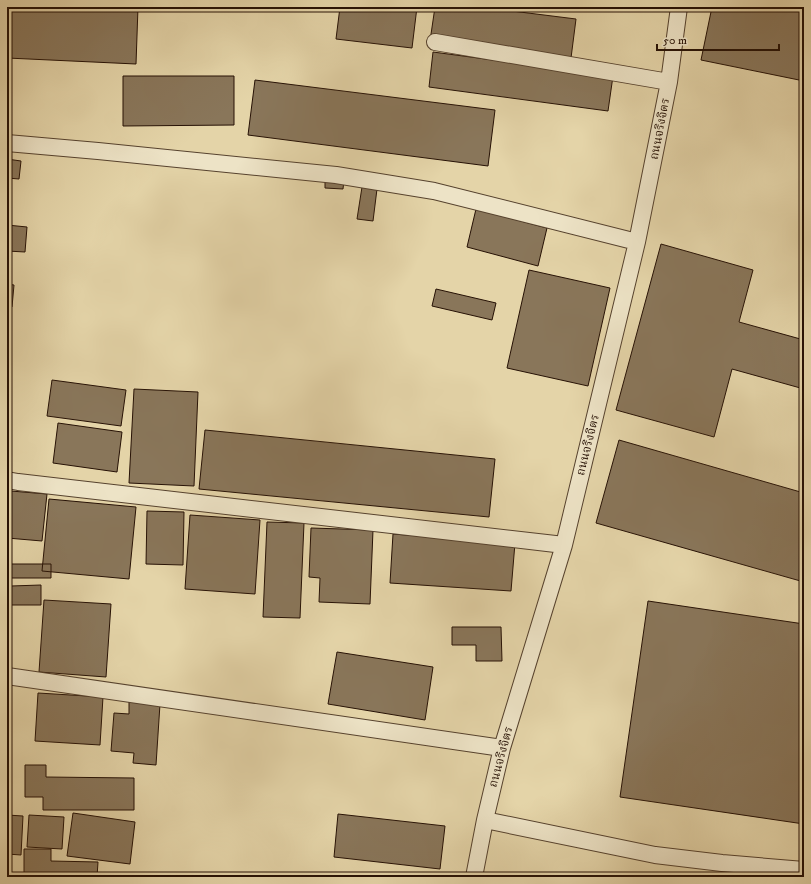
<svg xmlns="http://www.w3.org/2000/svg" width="811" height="884" font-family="'IM FELL DW Pica','Noto Serif Thai',serif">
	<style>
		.building { fill: #89765a; stroke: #261105 }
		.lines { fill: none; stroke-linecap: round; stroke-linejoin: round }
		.minor-casing { stroke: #56422e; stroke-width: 18 }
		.minor { stroke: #ede3c6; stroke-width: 16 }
		.labels { text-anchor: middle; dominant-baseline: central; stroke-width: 3; stroke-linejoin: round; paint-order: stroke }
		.street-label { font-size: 12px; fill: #261105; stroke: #ede3c6 }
	</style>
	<rect width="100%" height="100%" fill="#e4d4a8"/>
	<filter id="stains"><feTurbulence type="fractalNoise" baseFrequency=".005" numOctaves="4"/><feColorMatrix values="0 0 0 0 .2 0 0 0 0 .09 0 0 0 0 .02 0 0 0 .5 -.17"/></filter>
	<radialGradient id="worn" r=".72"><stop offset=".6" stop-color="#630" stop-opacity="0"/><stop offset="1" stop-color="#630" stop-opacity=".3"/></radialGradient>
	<path class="building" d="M7,7H138L136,64L7,58Z
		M340,7H417L412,48L336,39Z
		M435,7H480L576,19L571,58L430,41Z
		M712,7H804V81L701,60Z
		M433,52L613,76L608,111L429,87Z
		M123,76H234V125L123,126Z
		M255,80L495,110L488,166L248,135Z
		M7,159L21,161L19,179L7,178Z
		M325,179L344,180L343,189L325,188Z
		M362,187L377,189L373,221L357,219Z
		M476,209L547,228L538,266L467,247Z
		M7,225L27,227L25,252L7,251Z
		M661,244L753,270L739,322L804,340V389L732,369L714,437L616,410Z
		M529,270L610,288L588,386L507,368Z
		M7,284L14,285L12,307L7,306Z
		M436,289L496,303L492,320L432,306Z
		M52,380L126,390L121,426L47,416Z
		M134,389L198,392L194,486L129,483Z
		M58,423L122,432L117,472L53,463Z
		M205,430L495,459L489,517L199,489Z
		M619,440L804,493V582L596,523Z
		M11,491L47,494L42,541L7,538Z
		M49,499L136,507L129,579L42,571Z
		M147,511L184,512L183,565L146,564Z
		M190,515L260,520L255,594L185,589Z
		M267,522L304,523L300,618L263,617Z
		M311,528L373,530L370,604L319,602L320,578L309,577Z
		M393,534L515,543L511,591L390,583Z
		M7,564H51V578H7Z
		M41,585V605H11V586Z
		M44,600L111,604L106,677L39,672Z
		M648,601L804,624V824L620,797Z
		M452,627H501L502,661H476V645H452Z
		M337,652L433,667L425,720L328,704Z
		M38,693L103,697L100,745L35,741Z
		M129,702L160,704L156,765L133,763L134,753L111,751L114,713L129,714Z
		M25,765H46V777L134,778V810H43V797H25Z
		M73,813L135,822L130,864L67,856Z
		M338,814L445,826L440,869L334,857Z
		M7,815L23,816L21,855L7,854Z
		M29,815L64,817L62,849L27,847Z
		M24,849H51V861L98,862L97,877H24Z"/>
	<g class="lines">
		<g class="minor-casing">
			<path id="minor" d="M435,42L669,82
				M7,143L98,151L336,175L434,191L637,242
				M7,480L18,482L564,545
				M7,676L502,748
				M485,820L655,855L722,863L804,870
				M474,877L485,820L502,748L564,545L637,242L669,82L679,7"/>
		</g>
		<use href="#minor" class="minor"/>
	</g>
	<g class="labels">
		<g class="street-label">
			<text transform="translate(660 129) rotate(-79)">ถนนจริงจิตร</text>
			<text transform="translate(588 445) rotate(-76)">ถนนจริงจิตร</text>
			<text transform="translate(501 757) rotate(-75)">ถนนจริงจิตร</text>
		</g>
	</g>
	<rect width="811" height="884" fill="none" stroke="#e4d4a8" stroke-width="24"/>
	<rect x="8" y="8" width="795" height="868" fill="none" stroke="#261105" stroke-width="2"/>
	<rect x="12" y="12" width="787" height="860" fill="none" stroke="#261105"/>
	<path d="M657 44v6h122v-6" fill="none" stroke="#261105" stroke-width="2"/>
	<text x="663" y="44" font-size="12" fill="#261105" stroke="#ede3c6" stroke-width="3" paint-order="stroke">50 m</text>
	<rect width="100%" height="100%" filter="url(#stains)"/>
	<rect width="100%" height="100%" fill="url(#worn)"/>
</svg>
